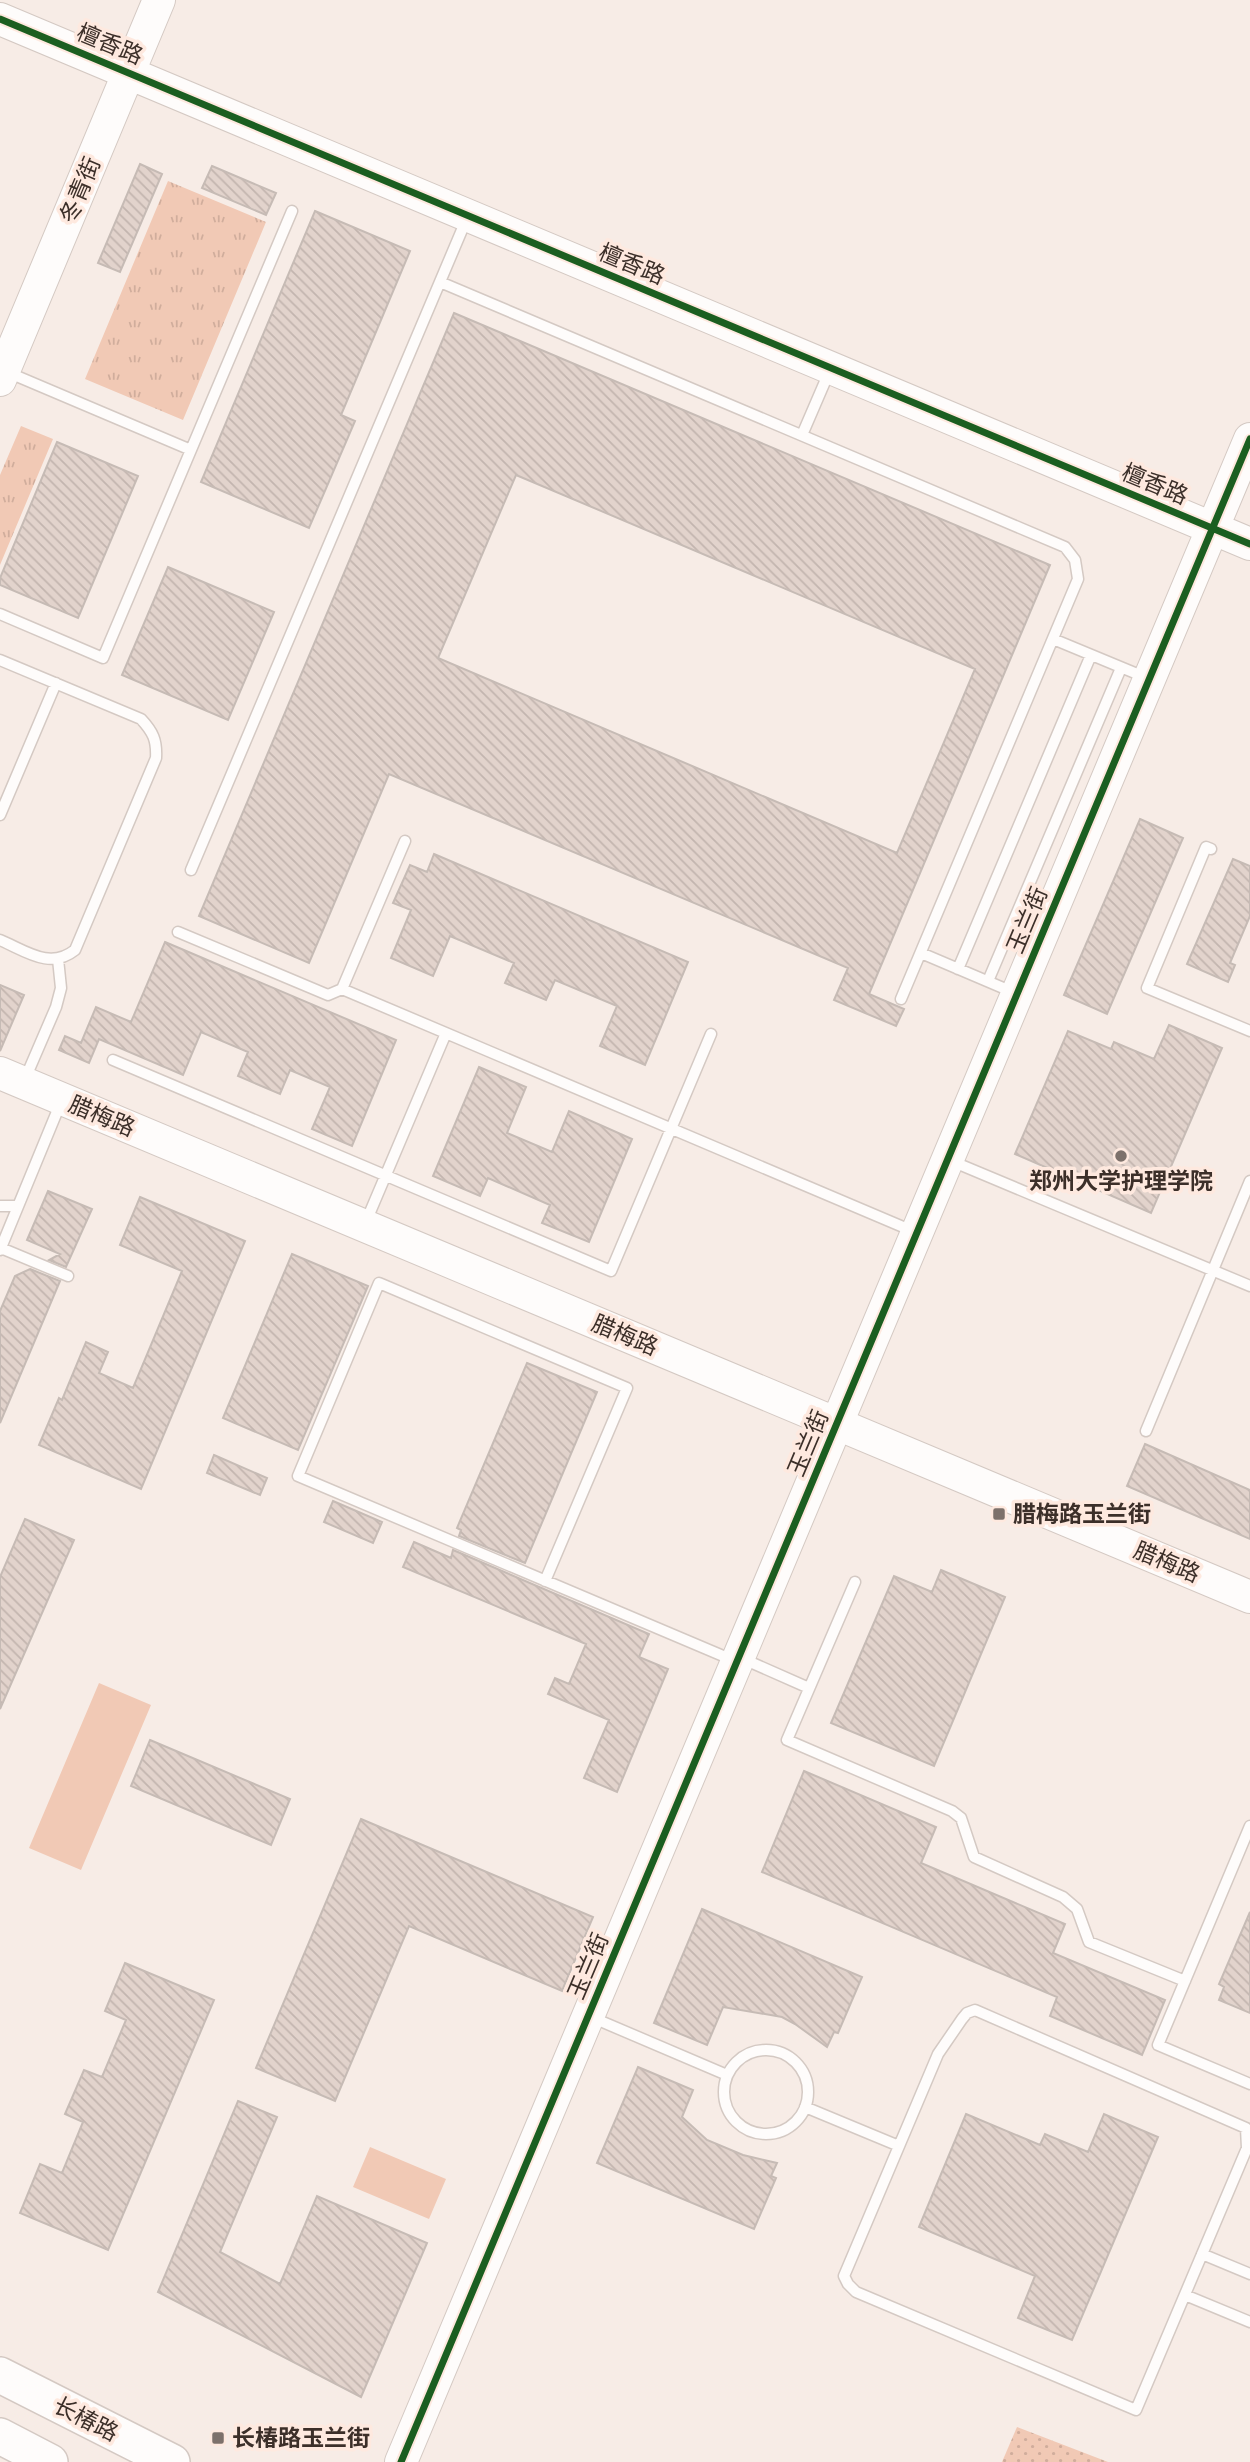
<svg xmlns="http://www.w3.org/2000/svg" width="1250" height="2462" font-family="'Fira Sans','Noto Sans SC',sans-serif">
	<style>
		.grass { fill: url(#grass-tufts) }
		.park { fill: url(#park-dots) }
		.pitch { fill: #f1c9b5 }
		.building { fill: url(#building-back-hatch); stroke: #c6bbb5; stroke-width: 2; fill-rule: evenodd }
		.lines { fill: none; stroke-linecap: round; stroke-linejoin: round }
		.lane-casing { stroke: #d4c9c3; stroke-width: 13 }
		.secondary-casing { stroke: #d4c9c3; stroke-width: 34 }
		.primary-casing { stroke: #d4c9c3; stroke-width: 38 }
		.lane { stroke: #fefcfb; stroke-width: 10 }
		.secondary { stroke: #fefcfb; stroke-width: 32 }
		.primary { stroke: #fefcfb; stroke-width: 35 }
		.cycleway-casing { stroke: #fee9df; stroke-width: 11 }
		.cycleway { stroke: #1b5e20; stroke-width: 7 }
		.poi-dot { fill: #7d716b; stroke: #fee9df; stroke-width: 2.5 }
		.labels { text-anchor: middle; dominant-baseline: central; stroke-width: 7; stroke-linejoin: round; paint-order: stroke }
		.street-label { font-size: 23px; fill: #3c2f29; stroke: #fee9df }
		.poi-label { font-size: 23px; font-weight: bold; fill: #3c2f29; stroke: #fee9df; text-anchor: start }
	</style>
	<defs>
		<pattern id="grass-tufts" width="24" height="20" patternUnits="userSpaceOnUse" patternTransform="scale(1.75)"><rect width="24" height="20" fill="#f1c9b5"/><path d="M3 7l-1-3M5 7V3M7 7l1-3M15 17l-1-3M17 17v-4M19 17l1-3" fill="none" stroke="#d0ad9c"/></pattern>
		<pattern id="park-dots" width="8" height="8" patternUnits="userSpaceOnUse" patternTransform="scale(1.75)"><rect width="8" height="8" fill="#f1c9b5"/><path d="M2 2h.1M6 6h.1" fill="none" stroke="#d0ad9c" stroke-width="1.8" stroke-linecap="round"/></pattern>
		<pattern id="building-back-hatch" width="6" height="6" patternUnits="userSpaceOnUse" patternTransform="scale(1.75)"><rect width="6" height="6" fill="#e2d3cc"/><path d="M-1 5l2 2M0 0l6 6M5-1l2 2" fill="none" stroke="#c3b5af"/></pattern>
	</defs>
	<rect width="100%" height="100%" fill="#f7ece6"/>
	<path class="grass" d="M168,181L266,222L183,420L85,379Z
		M21,426L53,439L0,565V475Z"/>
	<path class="park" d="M1017,2427L1108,2462H1002Z"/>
	<path class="pitch" d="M99,1683L151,1705L81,1870L29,1848Z
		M370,2147L446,2179L429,2219L353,2187Z"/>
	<path class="building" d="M140,164L162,174L120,272L98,263Z
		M212,166L276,193L266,215L202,188Z
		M315,211L410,251L341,415L355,421L309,528L201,482Z
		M454,313L1050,565L869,994L904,1009L896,1026L834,1000L848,968L389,774L309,963L199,916ZM516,475L975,669L897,853L438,658Z
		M57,442L138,476L78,618L0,585V578Z
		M168,567L274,612L228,720L122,675Z
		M1140,819L1183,838L1107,1014L1064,995Z
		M434,854L688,962L645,1065L600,1046L617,1006L555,980L546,1000L505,983L514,963L450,936L433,976L391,958L411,910L393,903L410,865L427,872Z
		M1233,859L1250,866V916L1230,963L1235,965L1228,982L1187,964Z
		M165,942L396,1040L352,1146L312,1129L330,1087L290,1070L280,1094L238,1076L248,1052L201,1032L183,1075L99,1039L89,1063L59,1050L65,1036L81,1043L96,1007L131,1022Z
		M0,985L24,995L0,1051Z
		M1169,1025L1222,1048L1151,1213L1015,1154L1068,1031L1111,1049L1114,1042L1154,1059Z
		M479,1067L526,1087L507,1133L552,1152L569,1111L632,1139L589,1242L542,1223L550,1205L488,1178L480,1196L433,1176Z
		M48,1191L92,1209L66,1267L49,1260L60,1254L27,1240Z
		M140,1197L245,1241L141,1489L39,1445L59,1398L62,1400L86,1342L108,1352L99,1373L133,1388L182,1271L120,1245Z
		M292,1254L368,1286L298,1450L223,1418Z
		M30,1269L60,1281L0,1423V1311L15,1276Z
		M527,1363L597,1392L525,1563L459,1536L461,1530L457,1528Z
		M1145,1444L1250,1490V1539L1127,1486Z
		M214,1455L267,1478L260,1495L207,1473Z
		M333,1501L382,1522L373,1543L324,1522Z
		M25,1519L74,1540L0,1709V1577Z
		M414,1542L451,1558L453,1550L649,1634L639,1657L668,1669L617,1792L584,1778L609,1720L548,1694L555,1678L569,1684L586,1644L403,1567Z
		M941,1570L1005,1597L934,1766L831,1723L894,1576L932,1592Z
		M150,1740L290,1799L271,1845L131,1786Z
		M804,1771L936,1827L921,1863L1065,1924L1053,1953L1165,2000L1142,2055L1050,2016L1057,1997L762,1872Z
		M361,1819L593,1917L562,1991L409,1926L335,2101L256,2068Z
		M702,1909L862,1977L838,2033L834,2032L827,2047L795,2024L782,2017L723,2007L707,2045L654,2023Z
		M1250,1912V2013L1219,2000L1224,1987L1219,1984Z
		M125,1963L214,2000L108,2250L20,2213L40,2164L62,2173L83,2122L65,2114L84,2070L102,2077L126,2020L105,2011Z
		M638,2067L693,2090L682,2117L707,2140L743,2155L777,2163L771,2176L776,2178L754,2229L597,2163Z
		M238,2101L277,2117L220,2252L280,2284L317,2196L427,2243L361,2397L158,2292Z
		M966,2114L1040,2145L1045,2134L1088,2152L1104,2114L1158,2137L1072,2340L1018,2318L1035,2276L919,2227Z"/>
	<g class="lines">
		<g class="lane-casing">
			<path id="lane" d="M440,282L1065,547L1075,560L1078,579L901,999
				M7,372L191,450
				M802,435L830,370
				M0,614L103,658L292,211
				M1053,639L1147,678
				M0,660L141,719C153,732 157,740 156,758L75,950C50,970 26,951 0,940
				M0,815L56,683
				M405,841L342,989L915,1232
				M1211,849L1206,847L1147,988L1250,1031
				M191,870L467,218
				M178,932L328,995L342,989
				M921,953L1015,993
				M958,969L1091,655
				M988,981L1121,668
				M113,1060L611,1271L711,1034
				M25,1079L56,1007L61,988L58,959
				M949,1160L1250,1286
				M0,1206H18
				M365,1224L446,1033
				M1,1248L68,1276
				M0,1250L61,1102
				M1146,1431L1250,1181
				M545,1581L627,1388L379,1283L298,1476L735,1661
				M855,1582L787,1740L952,1811L961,1818L974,1857L1063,1897L1077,1909L1089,1942L1185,1981
				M741,1658L809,1688
				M1250,1826L1158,2045L1250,2084
				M975,2010L1246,2128L1247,2148L1136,2410L856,2292L848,2284L844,2276L938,2054L962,2019L967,2013Z
				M591,2017L727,2075
				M724 2092a42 42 0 1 1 84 0a42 42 0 1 1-84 0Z
				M805,2107L899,2146
				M1202,2254L1250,2274
				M1185,2295L1250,2322"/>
		</g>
		<g class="secondary-casing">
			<path id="secondary" d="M0,19L1250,544
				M0,380L159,0
				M0,1073L1250,1597
				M401,2462L1250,439"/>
		</g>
		<g class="primary-casing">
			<path id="primary" d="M0,2375L172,2462
				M0,2436L50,2462"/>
		</g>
		<use href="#lane" class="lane"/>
		<use href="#secondary" class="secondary"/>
		<use href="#primary" class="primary"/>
		<g class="cycleway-casing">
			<path id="cycleway" d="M0,19L1250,544
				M401,2462L1250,439"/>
		</g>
		<use href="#cycleway" class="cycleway"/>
	</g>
	<g class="poi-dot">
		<circle cx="1121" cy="1156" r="7"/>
		<rect x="992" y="1507" width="14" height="14" rx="3.5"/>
		<rect x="211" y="2431" width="14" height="14" rx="3.5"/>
	</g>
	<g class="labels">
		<g class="street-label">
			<text transform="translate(110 44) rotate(23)">檀香路</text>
			<text transform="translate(80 190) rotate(-67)">冬青街</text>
			<text transform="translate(632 264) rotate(23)">檀香路</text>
			<text transform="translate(1155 484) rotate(23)">檀香路</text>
			<text transform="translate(1027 920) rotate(-67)">玉兰街</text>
			<text transform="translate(102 1116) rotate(23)">腊梅路</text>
			<text transform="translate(625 1335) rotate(23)">腊梅路</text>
			<text transform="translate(808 1443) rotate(-67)">玉兰街</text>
			<text transform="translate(1167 1562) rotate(23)">腊梅路</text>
			<text transform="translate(588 1966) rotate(-67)">玉兰街</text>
			<text transform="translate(86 2419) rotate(27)">长椿路</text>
		</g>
		<g class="poi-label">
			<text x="1121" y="1181" text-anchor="middle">郑州大学护理学院</text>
			<text x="1013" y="1514">腊梅路玉兰街</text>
			<text x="232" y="2438">长椿路玉兰街</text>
		</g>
	</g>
</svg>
